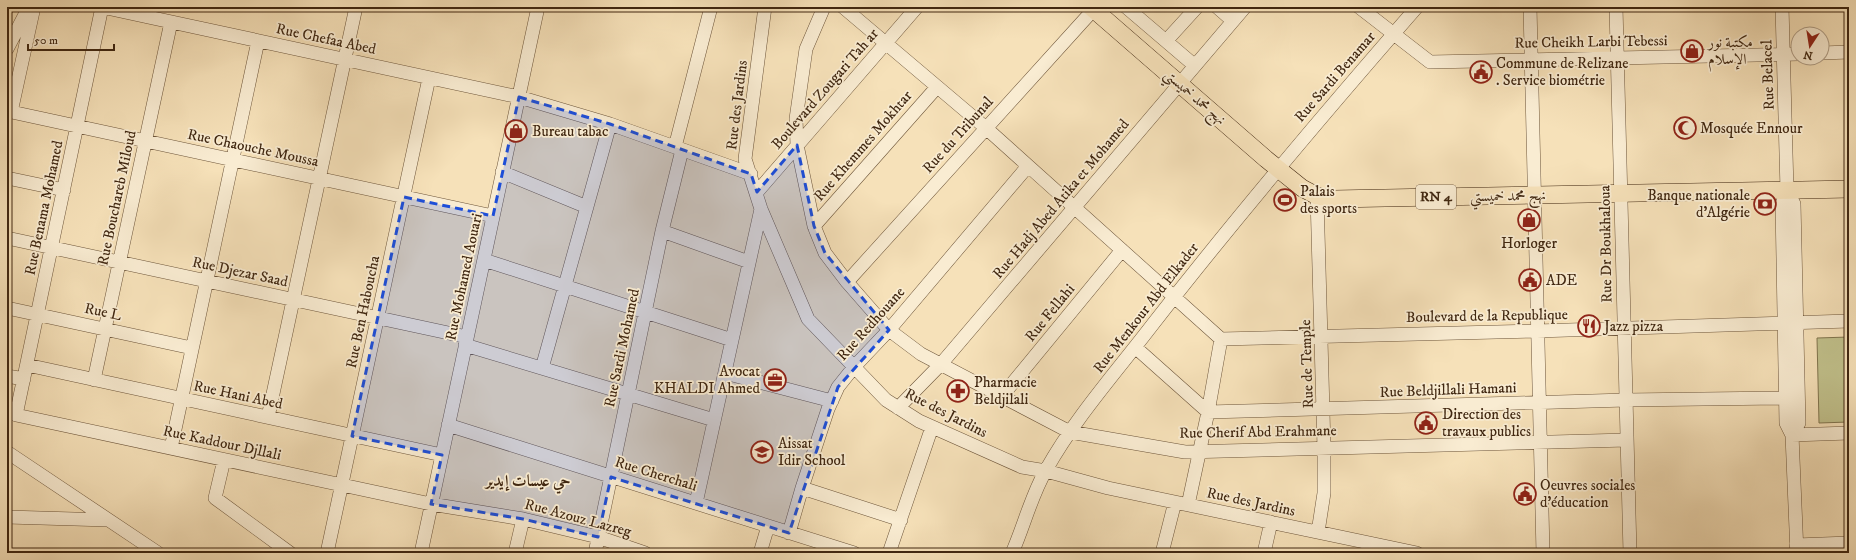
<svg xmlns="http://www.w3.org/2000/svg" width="1856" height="560" font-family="'IM FELL DW Pica',Amiri,serif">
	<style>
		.green { fill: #c1c18c; stroke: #80744e }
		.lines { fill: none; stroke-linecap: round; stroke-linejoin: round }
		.minor-casing { stroke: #6e563b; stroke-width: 14 }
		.major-casing { stroke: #402711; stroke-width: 18 }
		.minor { stroke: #f9ecd2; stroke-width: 13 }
		.major { stroke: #f6e1b9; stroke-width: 17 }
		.marked { fill: #1d4ed8; fill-opacity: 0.2; stroke: #1d4ed8; stroke-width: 3; stroke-dasharray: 8 5; stroke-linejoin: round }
		.labels { text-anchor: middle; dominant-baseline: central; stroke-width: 3.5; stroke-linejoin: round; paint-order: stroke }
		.shield { fill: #f9ecd2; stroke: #78624b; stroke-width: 1 }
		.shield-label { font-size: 14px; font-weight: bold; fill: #402711 }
		.street-label { font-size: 15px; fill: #402711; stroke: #f9ecd2 }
		.poi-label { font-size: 15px; fill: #402711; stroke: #f9ecd2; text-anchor: start }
		.neighbourhood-label { font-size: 16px; font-weight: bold; fill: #402711; stroke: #f9ecd2 }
	</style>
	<rect width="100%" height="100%" fill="#f6e1b9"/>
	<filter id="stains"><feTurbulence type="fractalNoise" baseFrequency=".005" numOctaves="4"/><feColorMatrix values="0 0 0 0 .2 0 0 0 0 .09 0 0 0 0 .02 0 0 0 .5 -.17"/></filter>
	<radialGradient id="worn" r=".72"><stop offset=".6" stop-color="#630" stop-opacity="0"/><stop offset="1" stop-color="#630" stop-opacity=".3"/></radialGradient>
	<path class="green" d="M1849,337V422L1819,423L1817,338Z"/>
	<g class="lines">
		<g class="minor-casing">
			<path id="minor" d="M102,7L519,97L610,124L751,174
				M765,7L745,159L761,209L808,319L886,400L919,421L1022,467L1046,471L1108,488L1417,553
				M824,7L806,49L796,119L797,145L814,226L825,253L847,282L889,330L921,354L1070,432L1185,452L1627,440
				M843,7L986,128L1221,339
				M1126,7L1194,65
				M1217,7L1233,21
				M1359,7L1430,62L1798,54
				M1530,7L1543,553
				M1616,7L1630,553
				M1782,7L1787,190L1782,204L1786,423L1792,435L1797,553
				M7,8L8,7
				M1166,41L1197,7
				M7,49L29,7
				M1822,53L1849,52
				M7,111L493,216
				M11,112L34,7
				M675,147L711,7
				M502,172L587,207
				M7,178L64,190
				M1787,190L1794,204L1799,423L1792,435
				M757,192L917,7
				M1317,196L1324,448V493L1318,532
				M814,226L937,87
				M662,231L749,262
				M7,238L467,337
				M484,260L732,340
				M847,282L1094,9
				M7,308L192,348
				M1221,339L1537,331L1849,321
				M465,345L714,420
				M1135,347L1208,412L1626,400L1786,398
				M27,365L442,455
				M542,368L610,124
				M725,373L832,401
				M7,376L24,379
				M94,380L171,22
				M1002,396L1122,250
				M898,408L941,364L1245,7
				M7,409L16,415L431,504L523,519L598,537L645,553
				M16,415L102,7
				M268,417L356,7
				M448,425L854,553
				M1792,435L1849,433
				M171,448L258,41
				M7,452L158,553
				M224,460L215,498L290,553
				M802,488L901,520
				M696,503L761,209
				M1188,505L1208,412L1221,339
				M7,517L108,520
				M789,533L802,488L828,409L838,387L854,367L889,330L1028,166
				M1796,545L1849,543
				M327,553L429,78
				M421,553L538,7
				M515,553L523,519
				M595,553L662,231L682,150
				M760,553L768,526
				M889,553L932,427
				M1012,553C1024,526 1031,496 1046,470C1075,418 1117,371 1153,324C1238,215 1327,110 1417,7
				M1162,553L1175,502
				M1264,553L1271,522"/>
		</g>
		<g class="major-casing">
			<path id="major" d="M1091,7L1266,159L1302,188L1317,196L1334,199L1849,189"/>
		</g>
		<use href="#minor" class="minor"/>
		<use href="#major" class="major"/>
	</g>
	<path class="marked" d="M519,97L610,124L751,174L757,192L797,145L814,226L825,253L889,330L838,387L789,533L611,477L598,537L523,519L431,504L442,455L352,436L404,197L493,216Z"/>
	<defs>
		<g id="shop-ring" transform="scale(1.15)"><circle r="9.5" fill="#f9ecd2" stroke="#8f2418" stroke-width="1.5"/><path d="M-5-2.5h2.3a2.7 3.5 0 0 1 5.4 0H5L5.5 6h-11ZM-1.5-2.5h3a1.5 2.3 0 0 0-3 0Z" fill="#8f2418"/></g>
		<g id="civic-ring" transform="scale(1.15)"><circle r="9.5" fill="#f9ecd2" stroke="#8f2418" stroke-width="1.5"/><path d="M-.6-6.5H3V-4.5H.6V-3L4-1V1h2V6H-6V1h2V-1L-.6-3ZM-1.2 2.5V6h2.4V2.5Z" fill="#8f2418"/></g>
		<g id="mosque-ring" transform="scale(1.15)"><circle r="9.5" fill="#f9ecd2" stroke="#8f2418" stroke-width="1.5"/><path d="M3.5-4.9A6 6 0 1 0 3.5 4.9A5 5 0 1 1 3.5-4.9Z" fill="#8f2418"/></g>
		<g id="stadium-ring" transform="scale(1.15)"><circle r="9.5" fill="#f9ecd2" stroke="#8f2418" stroke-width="1.5"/><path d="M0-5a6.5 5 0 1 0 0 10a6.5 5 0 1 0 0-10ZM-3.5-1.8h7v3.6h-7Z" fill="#8f2418"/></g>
		<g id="bank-ring" transform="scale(1.15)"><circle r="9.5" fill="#f9ecd2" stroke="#8f2418" stroke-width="1.5"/><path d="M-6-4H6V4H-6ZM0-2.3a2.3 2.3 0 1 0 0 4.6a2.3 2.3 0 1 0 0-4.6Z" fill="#8f2418"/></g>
		<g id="restaurant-ring" transform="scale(1.15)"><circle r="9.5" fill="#f9ecd2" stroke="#8f2418" stroke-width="1.5"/><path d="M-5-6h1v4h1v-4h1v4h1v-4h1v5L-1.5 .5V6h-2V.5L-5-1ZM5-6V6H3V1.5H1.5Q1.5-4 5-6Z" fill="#8f2418"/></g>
		<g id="office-ring" transform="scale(1.15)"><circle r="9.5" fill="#f9ecd2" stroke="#8f2418" stroke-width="1.5"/><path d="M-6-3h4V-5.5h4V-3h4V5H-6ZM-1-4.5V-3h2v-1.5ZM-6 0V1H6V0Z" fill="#8f2418"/></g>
		<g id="pharmacy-ring" transform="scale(1.15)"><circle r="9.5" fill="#f9ecd2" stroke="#8f2418" stroke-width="1.5"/><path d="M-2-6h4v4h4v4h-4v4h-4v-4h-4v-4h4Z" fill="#8f2418"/></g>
		<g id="school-ring" transform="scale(1.15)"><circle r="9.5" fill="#f9ecd2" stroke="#8f2418" stroke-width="1.5"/><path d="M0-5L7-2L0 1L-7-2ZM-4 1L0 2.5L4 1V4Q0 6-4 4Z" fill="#8f2418"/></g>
	</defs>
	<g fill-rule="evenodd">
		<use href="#shop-ring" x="1692" y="51"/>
		<use href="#civic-ring" x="1481" y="72"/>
		<use href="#mosque-ring" x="1685" y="128"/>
		<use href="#shop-ring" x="516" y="131"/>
		<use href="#stadium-ring" x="1285" y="200"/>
		<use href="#bank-ring" x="1765" y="204"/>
		<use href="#shop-ring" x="1529" y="220"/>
		<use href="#civic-ring" x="1530" y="280"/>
		<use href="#restaurant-ring" x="1589" y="326"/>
		<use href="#office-ring" x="775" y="380"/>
		<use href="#pharmacy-ring" x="958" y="391"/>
		<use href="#civic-ring" x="1426" y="423"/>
		<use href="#school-ring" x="762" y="452"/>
		<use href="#civic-ring" x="1525" y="494"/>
	</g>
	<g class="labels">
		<rect class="shield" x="1416" y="185" width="40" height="24" rx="3"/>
		<g class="shield-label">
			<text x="1436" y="197">RN 4</text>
		</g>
		<g class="street-label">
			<text transform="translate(326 39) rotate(12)">Rue Chefaa Abed</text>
			<text transform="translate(1591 42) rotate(-1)">Rue Cheikh Larbi Tebessi</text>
			<text transform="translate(1768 75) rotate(-92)">Rue Belacel</text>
			<text transform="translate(1335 77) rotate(-49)">Rue Sardi Benamar</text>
			<text transform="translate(825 89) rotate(-49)">Boulevard Zougari Tah ar</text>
			<text transform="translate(1195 97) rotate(41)">نهج محمد خميستي</text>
			<text transform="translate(737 105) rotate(-83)">Rue des Jardins</text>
			<text transform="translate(958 135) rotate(-48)">Rue du Tribunal</text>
			<text transform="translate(863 146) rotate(-49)">Rue Khemmes Mokhtar</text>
			<text transform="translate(253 148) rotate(12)">Rue Chaouche Moussa</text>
			<text transform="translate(1508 196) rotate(-1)">نهج محمد خميستي</text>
			<text transform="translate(117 198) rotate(-78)">Rue Bouchareb Miloud</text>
			<text transform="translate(1061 199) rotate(-50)">Rue Hadj Abed Atika et Mohamed</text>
			<text transform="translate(44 208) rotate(-78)">Rue Benama Mohamed</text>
			<text transform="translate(1606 244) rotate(-91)">Rue Dr Boukhaloua</text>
			<text transform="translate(240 272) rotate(12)">Rue Djezar Saad</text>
			<text transform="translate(464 277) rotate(-78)">Rue Mohamed Aouari</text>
			<text transform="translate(1146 308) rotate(-52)">Rue Menkour Abd Elkader</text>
			<text transform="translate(103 312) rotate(12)">Rue L</text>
			<text transform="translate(363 312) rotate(-78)">Rue Ben Haboucha</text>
			<text transform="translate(1050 313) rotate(-51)">Rue Fellahi</text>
			<text transform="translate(1487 316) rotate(-1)">Boulevard de la Republique</text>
			<text transform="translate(871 324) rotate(-48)">Rue Redhouane</text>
			<text transform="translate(622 348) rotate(-78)">Rue Sardi Mohamed</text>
			<text transform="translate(1307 364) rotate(-92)">Rue de Temple</text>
			<text transform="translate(1448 390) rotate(-2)">Rue Beldjillali Hamani</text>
			<text transform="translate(238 395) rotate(12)">Rue Hani Abed</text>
			<text transform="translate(946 413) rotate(27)">Rue des Jardins</text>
			<text transform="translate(1258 432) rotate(-1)">Rue Cherif Abd Erahmane</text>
			<text transform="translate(222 443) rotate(12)">Rue Kaddour Djllali</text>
			<text transform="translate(656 474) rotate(17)">Rue Cherchali</text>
			<text transform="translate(1251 502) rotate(12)">Rue des Jardins</text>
			<text transform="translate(578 518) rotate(15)">Rue Azouz Lazreg</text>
		</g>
		<g class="poi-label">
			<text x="1708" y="42">مكتبة نور<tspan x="1708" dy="17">الإسلام</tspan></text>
			<text x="1496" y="63">Commune de Relizane<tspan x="1496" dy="17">. Service biométrie</tspan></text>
			<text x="1700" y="128">Mosquée Ennour</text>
			<text x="532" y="131">Bureau tabac</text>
			<text x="1300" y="191">Palais<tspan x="1300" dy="17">des sports</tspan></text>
			<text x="1750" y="195" text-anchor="end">Banque nationale<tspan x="1750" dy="17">d'Algérie</tspan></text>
			<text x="1529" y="243" text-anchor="middle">Horloger</text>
			<text x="1546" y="280">ADE</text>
			<text x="1604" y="326">Jazz pizza</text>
			<text x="760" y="371" text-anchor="end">Avocat<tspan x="760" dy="17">KHALDI Ahmed</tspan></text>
			<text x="974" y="382">Pharmacie<tspan x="974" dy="17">Beldjilali</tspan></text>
			<text x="1442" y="414">Direction des<tspan x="1442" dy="17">travaux publics</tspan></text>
			<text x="778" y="443">Aissat<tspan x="778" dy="17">Idir School</tspan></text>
			<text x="1540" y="485">Oeuvres sociales<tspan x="1540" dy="17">d'éducation</tspan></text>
		</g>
		<g class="neighbourhood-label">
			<text x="528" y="481">حي عيسات إيدير</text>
		</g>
	</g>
	<rect width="1856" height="560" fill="none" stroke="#f6e1b9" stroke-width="24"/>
	<rect x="8" y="8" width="1840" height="544" fill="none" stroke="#402711" stroke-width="2"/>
	<rect x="12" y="12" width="1832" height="536" fill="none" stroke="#402711"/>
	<g transform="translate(1810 46) rotate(192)"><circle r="19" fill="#f9ecd2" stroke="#af9d85"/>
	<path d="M0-3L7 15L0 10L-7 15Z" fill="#8f2418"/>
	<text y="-6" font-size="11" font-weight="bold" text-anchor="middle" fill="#402711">N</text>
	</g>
	<path d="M28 44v6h86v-6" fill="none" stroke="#402711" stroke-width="2"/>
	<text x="34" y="44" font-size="12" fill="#402711" stroke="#f9ecd2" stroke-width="3" paint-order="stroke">50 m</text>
	<rect width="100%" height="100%" filter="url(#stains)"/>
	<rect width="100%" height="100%" fill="url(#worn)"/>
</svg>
